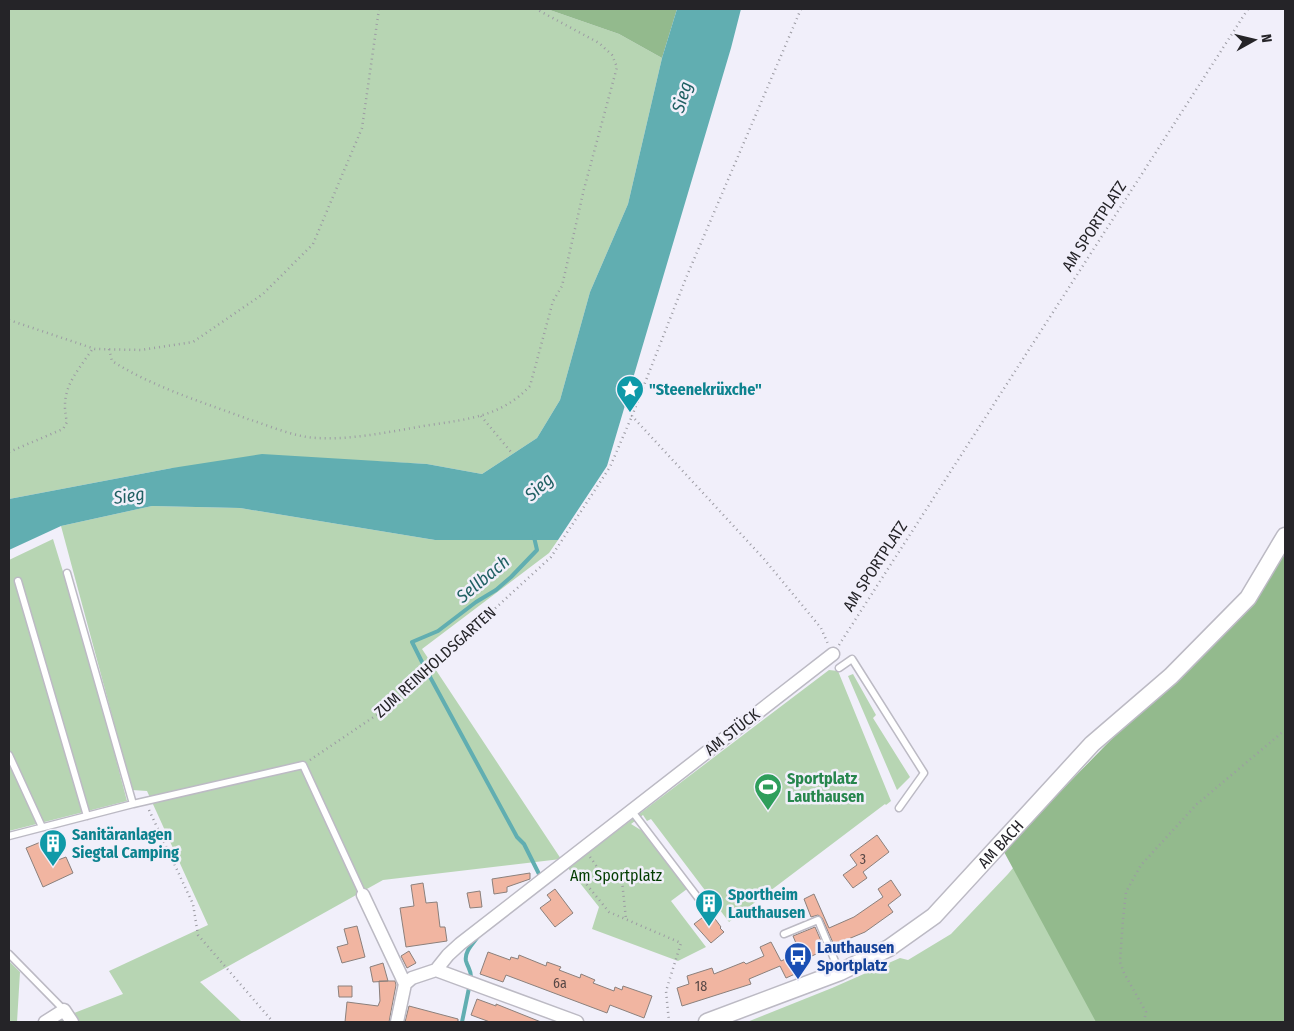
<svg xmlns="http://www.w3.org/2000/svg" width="1294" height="1031" font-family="'Fira Sans Condensed',sans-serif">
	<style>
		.green { fill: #b7d5b3 }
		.forest { fill: #93ba8d }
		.water { fill: #61aeb1 }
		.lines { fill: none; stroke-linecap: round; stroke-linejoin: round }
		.stream { stroke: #61aeb1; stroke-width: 4 }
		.building { fill: #f1b5a1; stroke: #8b807c }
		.service-casing { stroke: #bcbac4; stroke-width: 9 }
		.minor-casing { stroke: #bcbac4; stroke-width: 15 }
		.tertiary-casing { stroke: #bcbac4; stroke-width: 19 }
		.path { stroke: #9c9ba3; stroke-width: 2.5; stroke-dasharray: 1 4; stroke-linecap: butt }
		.service { stroke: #fff; stroke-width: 6 }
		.minor { stroke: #fff; stroke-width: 12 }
		.tertiary { stroke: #fff; stroke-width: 16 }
		.labels { text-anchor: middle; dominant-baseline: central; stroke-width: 5; stroke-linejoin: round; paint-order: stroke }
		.number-label { font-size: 14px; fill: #584846 }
		.street-label { font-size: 16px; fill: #252428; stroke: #f1effa }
		.culture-label { font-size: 16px; font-weight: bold; fill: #0d838f; stroke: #f1effa; text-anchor: start }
		.leisure-label { font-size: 16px; font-weight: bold; fill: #27864d; stroke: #f1effa; text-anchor: start }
		.park-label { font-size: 16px; fill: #033d00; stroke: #f1effa }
		.transit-label { font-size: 16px; font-weight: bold; fill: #164399; stroke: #f1effa; text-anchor: start }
		.water-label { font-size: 18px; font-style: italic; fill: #206063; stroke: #f1effa }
	</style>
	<rect width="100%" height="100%" fill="#f1effa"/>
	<path class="green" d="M9,9H547L619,34L662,58L628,204L590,292L560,400L537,438L482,474L427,464L370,461L172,468L9,499Z
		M152,506L240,508L435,540H558L549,553L422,649L561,859L383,880L200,982L242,1022H58L69,1015L123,994L109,971L208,925L147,791L132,790L61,526Z
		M53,539L88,653L127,801L9,831V560Z
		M829,670L838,671L891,801L886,805L885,804L729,922L651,819L647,821L643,815L631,824L644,832L687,889L671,901L706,947L678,961L592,929L599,907L568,868Z
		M853,674L876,715L873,718L910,777L897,790L848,676Z
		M1066,805L1285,1022H747L832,988L900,958L908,960L951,934L1008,874Z
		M9,961L20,972L17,1022H9Z"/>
	<path class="forest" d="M547,9H677L662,58L619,34Z
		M1285,537V1022H1096L1003,850L1249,599Z"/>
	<path class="water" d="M677,9H741L731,48L607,466L558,540H435L240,508L152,506L61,526L9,550V499L172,468L262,454L427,464L482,474L537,438L560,400L590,292L628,204L662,58Z"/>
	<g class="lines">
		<path class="stream" d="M422,662L412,642L438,631L476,602L496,590L511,577L537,550L534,537
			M429,675L517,837L524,844L540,876
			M471,977C471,970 468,968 466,961C464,951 474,943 479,935
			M462,1022L469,988"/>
	</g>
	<path class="building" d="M877,835L889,852L863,872L867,878L853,888L843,875L857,865L850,855Z
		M48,839L58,860L66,857L73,873L43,887L26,848Z
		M530,873V879L507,887V892L494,894L492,879Z
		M891,880L901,895L888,905L893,912L865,932L834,945L822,918L818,915L811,917L804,899L814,894L829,928L854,917L883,897L878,889Z
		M423,883L426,903L437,902L440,927H445L447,941L406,947L400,908L414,906L411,885Z
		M555,889L573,913L555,927L540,908L551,900L547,895Z
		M480,891L482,907L470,908L467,893Z
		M710,912L721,927L720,928L724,932L711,943L694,924Z
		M357,926L365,957L342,963L337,947L348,944L344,929Z
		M815,927L825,950L803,960L793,936Z
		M771,942L781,961L788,958L795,974L786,978L780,966L749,979L751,984L682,1006L677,988L689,984L687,976L712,968L714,974L744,962L746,964L764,956L760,947Z
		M409,951L416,963L407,968L401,956Z
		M488,952L510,960L511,957L518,959L519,955L546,966L547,962L561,967L559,970L580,978L581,974L595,980L593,983L614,991L615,987L622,990L623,986L652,996L644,1018L610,1005L607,1013L506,975L503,982L480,974Z
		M383,963L388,981L373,982L370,967Z
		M379,981H395L396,985L389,1022H345L347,1002L378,1006L380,1001Z
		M338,986H352V997H339Z
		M477,999L496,1006V1004L541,1022H490L471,1015Z
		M409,1006L458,1019V1022H405Z"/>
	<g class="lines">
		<g class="service-casing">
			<path id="service" d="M67,573L133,804
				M18,581L87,816
				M839,668L852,659L924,773L899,808
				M9,755L42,827
				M631,810L702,903
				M9,836L133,804L303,765L363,895
				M784,934L818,920L839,971
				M9,954L64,1010"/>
		</g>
		<g class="minor-casing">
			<path id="minor" d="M363,895L405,984
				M436,970L448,955L460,944L833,654
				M45,1022L64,1010L72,1022
				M397,1022L405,984L412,978L436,970L577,1022"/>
		</g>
		<g class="tertiary-casing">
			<g id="tertiary">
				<path id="s1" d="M707,1022L840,972L889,948L934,916L1092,744L1171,676L1248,598L1285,536"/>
			</g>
		</g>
		<path class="path" d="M801,9L686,278L632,416L764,559L821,628L828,644
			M9,320L95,349L141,350L193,342L263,294L313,244L362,128L379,9
			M109,349L112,361C153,387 202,402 248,419C270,426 294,437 317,438C355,440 392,431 430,425C469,419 502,416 530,386L553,301L562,286L584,189L617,67L612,55L599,43L536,9
			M481,416L511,452
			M9,452L63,429L67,422C59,389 76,374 93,348
			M839,645L1248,9
			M310,760L387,708L551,557L610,467L632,416
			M149,810L193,904L198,935L273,1022
			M590,857L608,882L631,881
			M574,869L609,912L681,943L666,991L669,1022
			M622,881L626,919
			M1144,1022L1146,1012L1124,973L1120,962L1123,919L1126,892L1141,865L1197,804L1285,730"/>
		<use href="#service" class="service"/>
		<use href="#minor" class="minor"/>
		<use href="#tertiary" class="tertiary"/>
	</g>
	<defs>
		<g id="sight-pin" transform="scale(1.4375)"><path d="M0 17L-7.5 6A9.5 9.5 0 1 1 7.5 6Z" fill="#0f9aa8" stroke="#f1effa"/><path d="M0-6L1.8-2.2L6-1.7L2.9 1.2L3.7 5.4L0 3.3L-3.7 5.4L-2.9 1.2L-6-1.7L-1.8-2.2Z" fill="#fff"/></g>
		<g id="stadium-pin" transform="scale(1.4375)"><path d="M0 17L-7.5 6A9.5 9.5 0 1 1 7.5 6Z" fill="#2e9e5b" stroke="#f1effa"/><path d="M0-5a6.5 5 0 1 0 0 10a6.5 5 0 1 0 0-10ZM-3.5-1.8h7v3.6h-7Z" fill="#fff"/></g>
		<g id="building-pin" transform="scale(1.4375)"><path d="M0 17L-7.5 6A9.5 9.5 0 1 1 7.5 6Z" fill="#0f9aa8" stroke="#f1effa"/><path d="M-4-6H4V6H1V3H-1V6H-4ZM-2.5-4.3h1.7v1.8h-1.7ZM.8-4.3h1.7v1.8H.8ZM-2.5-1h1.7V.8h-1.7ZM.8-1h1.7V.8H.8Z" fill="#fff"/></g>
		<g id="bus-pin" transform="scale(1.4375)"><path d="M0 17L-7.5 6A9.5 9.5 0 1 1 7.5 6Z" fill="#1a4fb4" stroke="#f1effa"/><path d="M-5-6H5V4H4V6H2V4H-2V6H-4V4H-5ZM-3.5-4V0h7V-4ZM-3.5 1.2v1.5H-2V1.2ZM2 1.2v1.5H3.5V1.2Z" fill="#fff"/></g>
	</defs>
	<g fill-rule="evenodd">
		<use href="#sight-pin" x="630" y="389"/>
		<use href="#stadium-pin" x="768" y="787"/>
		<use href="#building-pin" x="53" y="843"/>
		<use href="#building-pin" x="709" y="903"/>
		<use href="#bus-pin" x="798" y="956"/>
	</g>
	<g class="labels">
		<g class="number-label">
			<text x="863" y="859">3</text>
			<text x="560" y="983">6a</text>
			<text x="701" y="986">18</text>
		</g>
		<g class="street-label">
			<text transform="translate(1094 226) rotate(-57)">AM SPORTPLATZ</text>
			<text transform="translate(875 566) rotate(-57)">AM SPORTPLATZ</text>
			<text transform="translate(435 662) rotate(-42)">ZUM REINHOLDSGARTEN</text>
			<text transform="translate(732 732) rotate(-38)">AM STÜCK</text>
			<text stroke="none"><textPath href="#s1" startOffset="350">AM BACH</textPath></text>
		</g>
		<g class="culture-label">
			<text x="649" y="389">"Steenekrüxche"</text>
			<text x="72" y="834">Sanitäranlagen<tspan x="72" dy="18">Siegtal Camping</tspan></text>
			<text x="728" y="894">Sportheim<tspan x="728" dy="18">Lauthausen</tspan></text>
		</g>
		<g class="leisure-label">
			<text x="787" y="778">Sportplatz<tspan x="787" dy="18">Lauthausen</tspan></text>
		</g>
		<g class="park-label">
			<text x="616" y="875">Am Sportplatz</text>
		</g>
		<g class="transit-label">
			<text x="817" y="947">Lauthausen<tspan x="817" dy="18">Sportplatz</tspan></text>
		</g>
		<g class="water-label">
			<text transform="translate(682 97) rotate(-73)">Sieg</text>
			<text transform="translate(539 487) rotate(-42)">Sieg</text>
			<text transform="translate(129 496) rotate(-8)">Sieg</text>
			<text transform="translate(483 579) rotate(-40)">Sellbach</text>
		</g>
	</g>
	<rect width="1294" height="1031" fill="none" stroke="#252428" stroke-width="20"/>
	<g transform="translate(1254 40) rotate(82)" stroke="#f1effa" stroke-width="4" paint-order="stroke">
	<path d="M0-4L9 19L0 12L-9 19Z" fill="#252428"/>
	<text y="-8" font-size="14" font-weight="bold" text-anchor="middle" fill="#252428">N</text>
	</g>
</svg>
